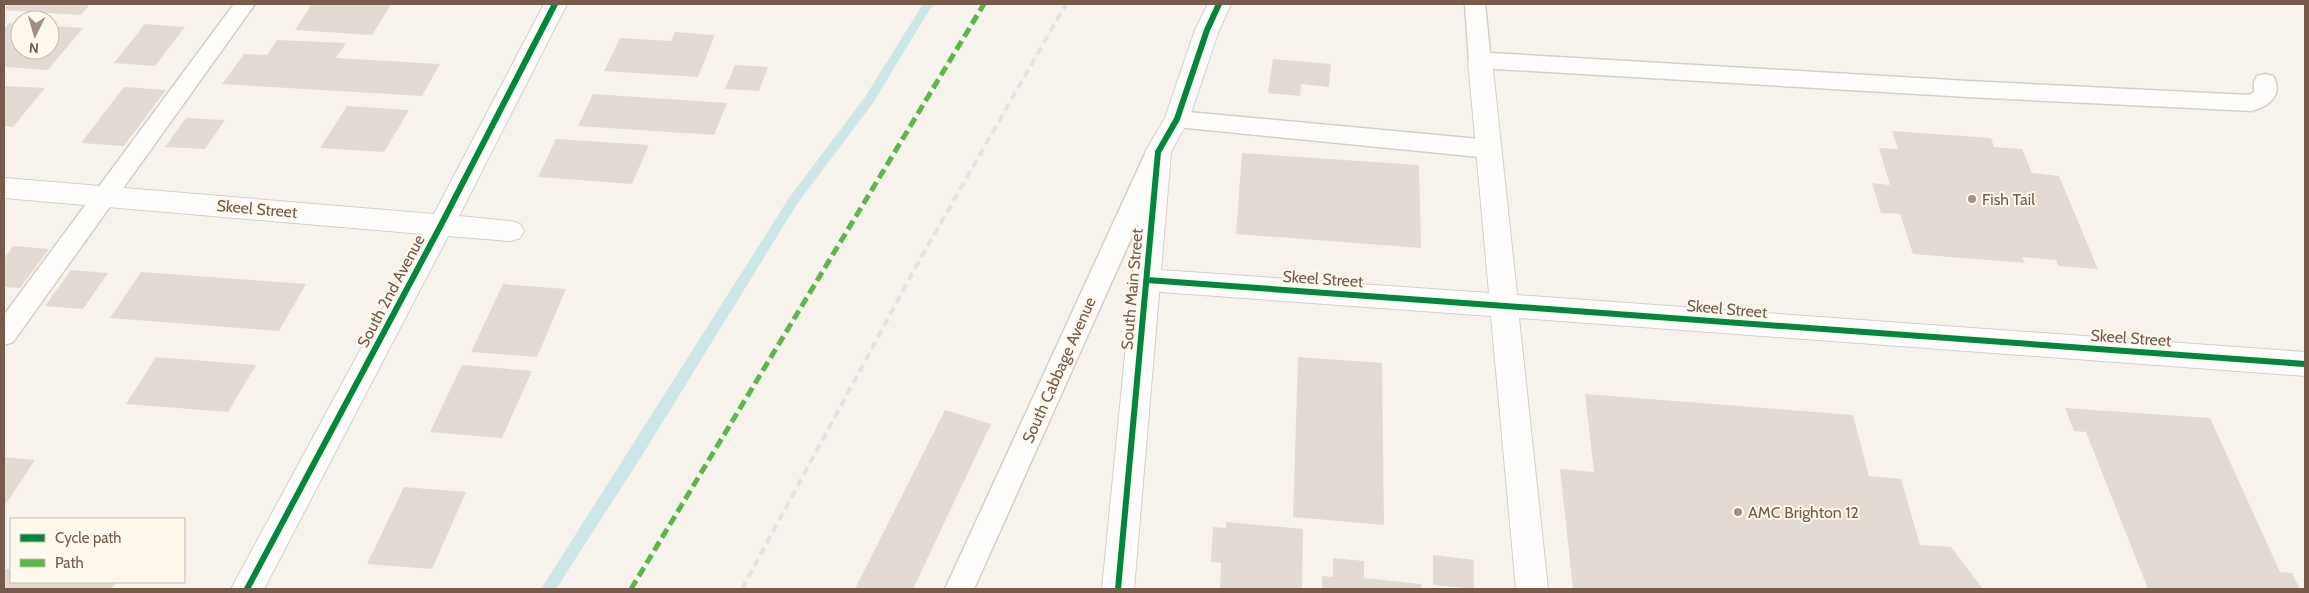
<svg xmlns="http://www.w3.org/2000/svg" width="2309" height="593" font-family="Cabin,sans-serif">
	<style>
		.lines { fill: none; stroke-linecap: round; stroke-linejoin: round }
		.stream { fill: #cde6e8; fill-rule: evenodd }
		.building { fill: #e3dbd3 }
		.lane-casing { stroke: #d6cfc8; stroke-width: 3 }
		.street-casing { stroke: #d6cfc8; stroke-width: 2 }
		.secondary-casing { stroke: #d7cfc8; stroke-width: 2 }
		.lane { fill: #fefdfc; fill-rule: evenodd }
		.street { fill: #fefdfc; fill-rule: evenodd }
		.secondary { fill: #fefdfc; fill-rule: evenodd }
		.rail { stroke: #e5e2e5; stroke-width: 4; stroke-dasharray: 8 5; stroke-linecap: butt }
		.quiet { stroke: #58b947; stroke-width: 5; stroke-dasharray: 10 5; stroke-linecap: butt }
		.cycleway-casing { stroke: #fff8ed; stroke-width: 9 }
		.cycleway { stroke: #00873e; stroke-width: 6 }
		.poi-dot { fill: #a39083; stroke: #fff8ed; stroke-width: 2 }
		.labels { text-anchor: middle; dominant-baseline: central; stroke-width: 4; stroke-linejoin: round; paint-order: stroke }
		.poi-label { font-size: 16px; fill: #765a4b; stroke: #fff8ed; text-anchor: start }
		.street-label { font-size: 16px; fill: #765a4b; stroke: #fff8ed }
	</style>
	<rect width="100%" height="100%" fill="#f7f3ec"/>
	<g class="lines">
		<path class="stream" d="M923,4H933L873,103L797,204L643,454L556,589H541L789,198L865,97Z"/>
	</g>
	<path class="building" d="M9,4H90L81,15L4,10Z
		M312,4H391L372,35L295,30Z
		M9,23L20,24V50H50V26L83,28L48,70L4,67V29Z
		M145,24L185,27L155,66L114,63Z
		M675,32L715,35L698,77L604,71L620,38L671,41Z
		M277,40L346,43L336,58L440,64L422,96L222,84L244,54L267,55Z
		M1273,59L1331,64L1329,87L1301,84L1300,96L1268,93Z
		M735,65L768,67L759,91L725,89Z
		M4,86L45,88L13,127L4,126Z
		M124,87L166,90L124,146L81,143Z
		M593,94L727,103L714,135L578,126Z
		M347,106L409,110L384,152L320,148Z
		M186,118L225,120L205,149L165,147Z
		M1892,131L1991,138L1994,147L2022,149L2032,173L2059,176L2098,269L2058,266L2056,260L2022,257L2025,263L1913,254L1900,214L1881,213L1872,183L1890,185L1879,148L1898,149Z
		M556,139L649,145L632,184L538,177Z
		M1242,153L1419,165L1421,248L1236,234Z
		M13,246L49,249L20,288L4,287V259Z
		M71,270L108,273L83,309L45,306Z
		M141,272L306,284L279,331L110,318Z
		M503,284L566,289L537,357L471,352Z
		M156,357L256,365L228,412L126,404Z
		M1298,357L1382,363L1384,525L1293,517Z
		M462,365L532,371L502,438L430,432Z
		M1585,394L1853,415L1869,476L1901,479L1920,545L1951,547L1983,589H1573L1560,469L1594,472Z
		M2065,408L2210,418L2280,572L2292,573L2300,589H2148L2086,432L2074,431Z
		M945,410L991,424L913,589H855Z
		M4,457L35,460L4,507Z
		M404,487L466,492L432,569L367,564Z
		M1226,522L1303,529L1302,589H1220L1221,563L1211,562L1213,527L1226,528Z
		M1433,555L1474,560V589L1433,585Z
		M1333,558L1364,561V578L1421,584L1422,589H1322V576L1333,577Z
		M4,569H11V582H116L111,589H4Z"/>
	<g class="lines">
		<g class="lane-casing">
			<path id="lane" d="M234,4H255L13,342L4,345V315Z
				M1465,4H1485L1490,53L1968,81L2249,95L2254,92V82L2257,76L2265,74L2273,76C2284,95 2269,106 2252,111L1968,97L1480,68L1472,65L1469,60Z
				M1177,111L1490,140L1498,143L1501,149L1498,155L1490,158L1177,127L1169,125L1166,119L1169,113Z
				M1156,147L1164,150L1168,156L974,589H945L1144,156L1148,150Z"/>
		</g>
		<g class="street-casing">
			<path id="street" d="M544,4H567L459,216L511,221L520,224L524,231L520,238L511,241L448,236L264,589H231L423,234L4,198V178L434,214Z
				M1480,52L1488,54L1492,60L1517,295L2305,352V376L1519,318L1548,589H1516L1491,316L1147,291L1137,288L1133,280L1137,272L1147,269L1489,293L1468,60L1472,54Z"/>
		</g>
		<g class="secondary-casing">
			<path id="secondary" d="M1208,4H1231L1219,30L1189,119L1171,152L1134,589H1102L1145,152L1165,118L1195,30Z"/>
		</g>
		<use href="#lane" class="lane"/>
		<use href="#street" class="street"/>
		<use href="#secondary" class="secondary"/>
		<path class="rail" d="M742,589L919,261L1066,4"/>
		<path class="quiet" d="M631,589L984,4"/>
		<g class="cycleway-casing">
			<path id="cycleway" d="M1147,280L2305,364
				M247,589L441,225L555,4
				M1118,589L1158,152L1177,119L1207,30L1219,4"/>
		</g>
		<use href="#cycleway" class="cycleway"/>
	</g>
	<g class="poi-dot">
		<circle cx="1972" cy="199" r="5"/>
		<circle cx="1738" cy="512" r="5"/>
	</g>
	<g class="labels">
		<g class="poi-label">
			<text x="1982" y="199">Fish Tail</text>
			<text x="1748" y="512">AMC Brighton 12</text>
		</g>
		<g class="street-label">
			<text transform="translate(257 209) rotate(5)">Skeel Street</text>
			<text transform="translate(1323 279) rotate(4)">Skeel Street</text>
			<text transform="translate(1132 289) rotate(-85)">South Main Street</text>
			<text transform="translate(391 291) rotate(-62)">South 2nd Avenue</text>
			<text transform="translate(1727 309) rotate(5)">Skeel Street</text>
			<text transform="translate(2131 338) rotate(4)">Skeel Street</text>
			<text transform="translate(1059 370) rotate(-66)">South Cabbage Avenue</text>
		</g>
	</g>
	<rect width="2309" height="593" fill="none" stroke="#765a4b" stroke-width="10"/>
	<rect x="10" y="518" width="175" height="65" fill="#fff8ed" stroke="#c8b9ac"/>
	<rect x="20" y="534" width="25" height="8" fill="#00873e" stroke="#c8b9ac"/>
	<text x="55" y="543" font-size="15" fill="#765a4b">Cycle path</text>
	<rect x="20" y="559" width="25" height="8" fill="#58b947" stroke="#c8b9ac"/>
	<text x="55" y="568" font-size="15" fill="#765a4b">Path</text>
	<g transform="translate(35 35) rotate(185)"><circle r="24" fill="#fff8ed" stroke="#c8b9ac"/>
	<path d="M0-4L9 19L0 12L-9 19Z" fill="#a39083"/>
	<text y="-8" font-size="14" font-weight="bold" text-anchor="middle" fill="#765a4b">N</text>
	</g>
</svg>
